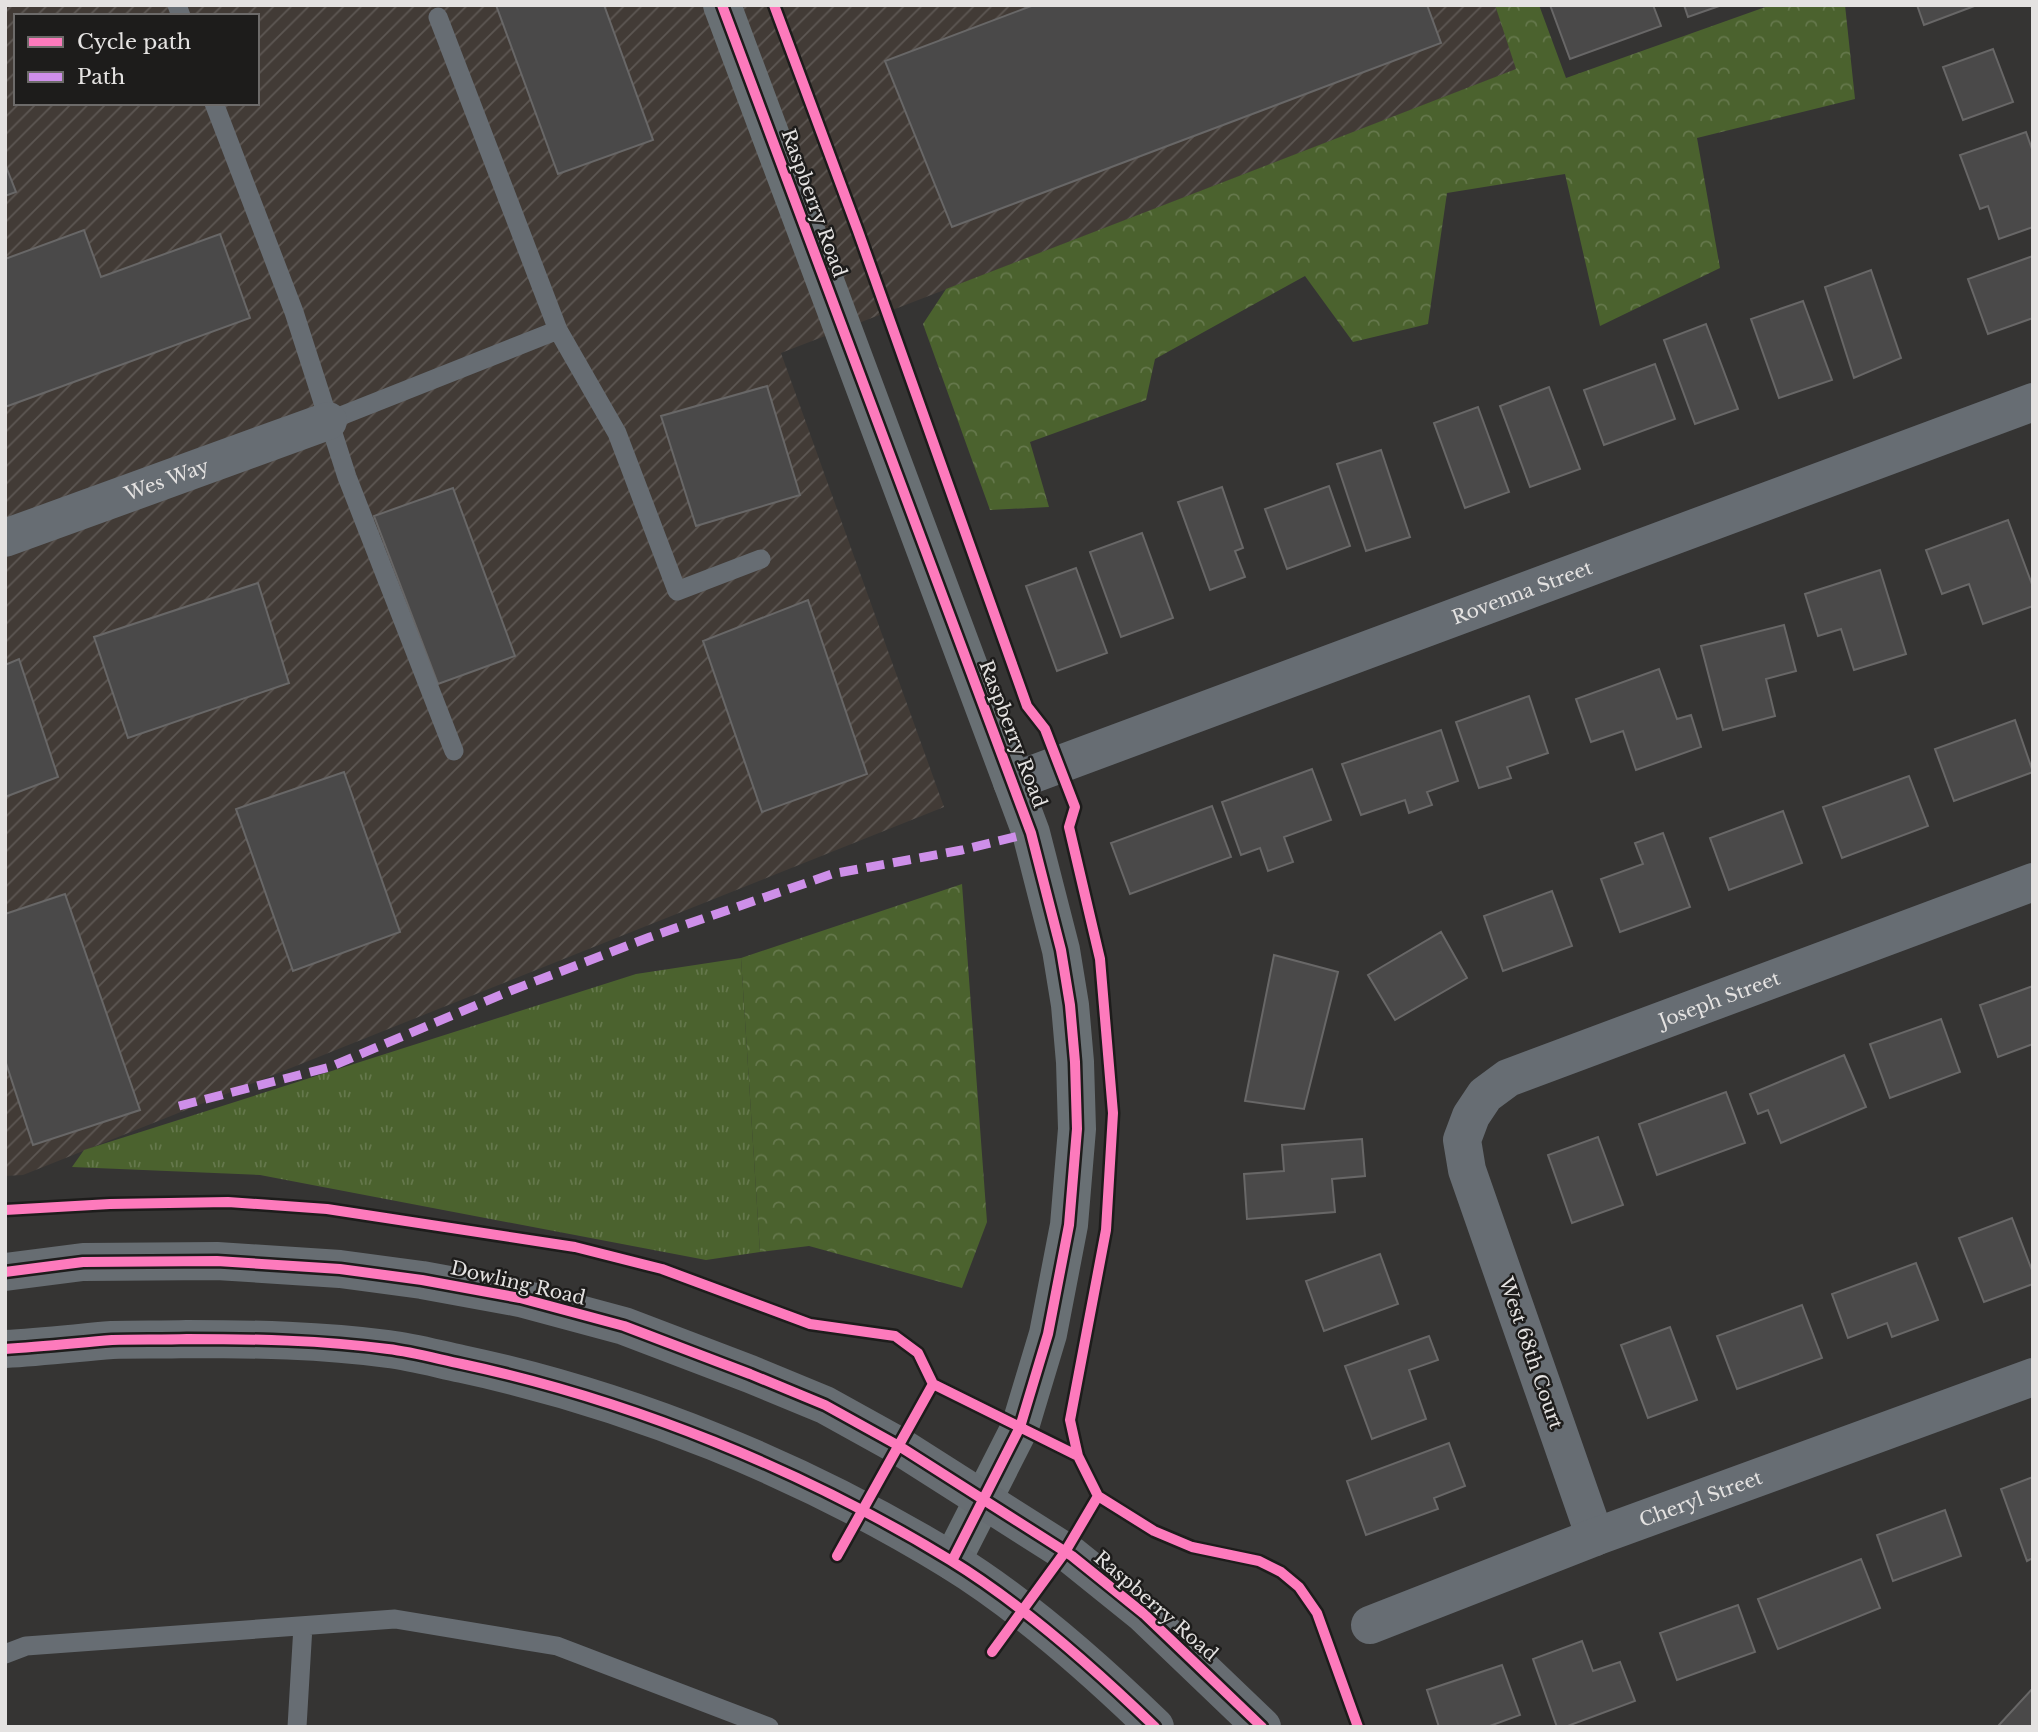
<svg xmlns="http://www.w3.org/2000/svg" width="2038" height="1732" font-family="'Libre Baskerville',serif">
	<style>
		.industrial { fill: url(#industrial-furrows); fill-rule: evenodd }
		.grass { fill: url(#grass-tufts) }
		.forest { fill: url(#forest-crowns) }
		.building { fill: #4a4949; stroke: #686767; stroke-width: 2 }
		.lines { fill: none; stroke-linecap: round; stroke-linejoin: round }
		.lane { stroke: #676d73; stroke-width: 19 }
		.street { stroke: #676d73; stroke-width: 38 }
		.secondary { stroke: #697074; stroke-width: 38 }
		.primary { stroke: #676d72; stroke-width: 38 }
		.quiet { stroke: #ce8fe9; stroke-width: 9; stroke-dasharray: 18 9; stroke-linecap: butt }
		.cycleway-casing { stroke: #1d1c1b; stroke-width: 15 }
		.cycleway { stroke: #fd7abc; stroke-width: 10 }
		.labels { text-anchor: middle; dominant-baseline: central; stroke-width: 5; stroke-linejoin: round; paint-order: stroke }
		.street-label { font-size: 19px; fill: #e4e2e1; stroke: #1d1c1b }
	</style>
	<defs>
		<pattern id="industrial-furrows" width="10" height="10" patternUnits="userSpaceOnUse" patternTransform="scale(1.75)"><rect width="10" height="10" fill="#423b36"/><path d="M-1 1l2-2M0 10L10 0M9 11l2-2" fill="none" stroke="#5d5753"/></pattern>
		<pattern id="grass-tufts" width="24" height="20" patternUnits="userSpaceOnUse" patternTransform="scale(1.75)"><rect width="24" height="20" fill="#4b622e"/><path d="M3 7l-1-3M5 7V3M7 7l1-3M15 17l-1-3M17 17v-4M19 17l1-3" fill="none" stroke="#65784c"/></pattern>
		<pattern id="forest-crowns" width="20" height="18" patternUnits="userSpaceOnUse" patternTransform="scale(1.75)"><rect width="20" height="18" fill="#4b622e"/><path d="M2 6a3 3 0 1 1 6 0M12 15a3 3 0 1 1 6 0" fill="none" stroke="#65784c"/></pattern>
	</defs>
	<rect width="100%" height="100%" fill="#353433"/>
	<path class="industrial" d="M5,5H1495L1517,69L781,353L944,807L23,1175L5,1176ZM16,16H257V103H16Z"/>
	<path class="grass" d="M741,958L760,1252L706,1260L260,1175L72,1167L84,1150L636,974Z"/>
	<path class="forest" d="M1495,5H1539L1566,78L1771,5H1845L1855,99L1697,138L1720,268L1600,326L1565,174L1447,193L1428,324L1353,342L1305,276L1155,359L1146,400L1030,442L1049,507L990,510L923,324L946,289L1516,69Z
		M962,884L987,1222L962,1288L809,1246L760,1252L741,958Z"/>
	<path class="building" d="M496,5H604L653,140L558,174Z
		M1034,5H1427L1441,43L952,227L885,61Z
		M1550,5H1653L1661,26L1570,59Z
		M1684,5H1722L1688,17Z
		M1917,5H1977L1924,25Z
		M1993,49L2013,102L1963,120L1943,67Z
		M2026,132L2033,152V227L1999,239L1988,206L1980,209L1960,155Z
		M5,164L16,192L5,196Z
		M84,230L101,277L220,234L250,318L5,407V259Z
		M2033,256V318L1988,334L1968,279Z
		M1871,270L1901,358L1854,378L1825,287Z
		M1803,301L1832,380L1779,398L1751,319Z
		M1706,324L1738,409L1695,424L1664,340Z
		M1655,364L1675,419L1604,445L1584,390Z
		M767,386L800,495L696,526L661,416Z
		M1549,387L1580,469L1530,487L1500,406Z
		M1478,407L1509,492L1465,508L1434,423Z
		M1381,450L1410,537L1366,551L1337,464Z
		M1329,486L1350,546L1287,569L1265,509Z
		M1222,487L1243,548L1235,551L1245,577L1210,590L1178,502Z
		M453,488L515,656L438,684L374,516Z
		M2008,520L2033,587V606L1983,624L1969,584L1942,594L1926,550Z
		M1142,533L1173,618L1121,637L1090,552Z
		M1076,568L1107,653L1057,671L1026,586Z
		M1880,570L1906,654L1854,670L1841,629L1818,636L1805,594Z
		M258,583L289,683L128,738L94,637Z
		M808,600L867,774L762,812L703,641Z
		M1784,625L1796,671L1766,679L1775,716L1723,730L1701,646Z
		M19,659L58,777L5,797V665Z
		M1659,669L1677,719L1691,715L1701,747L1636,770L1623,731L1591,742L1576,699Z
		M1529,696L1548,753L1507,767L1511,778L1479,788L1456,722Z
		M2015,720L2033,772L1954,801L1935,749Z
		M1441,730L1458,781L1427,792L1432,805L1409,813L1405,800L1361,815L1342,764Z
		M1312,769L1331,820L1284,837L1293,862L1268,871L1260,848L1241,855L1222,802Z
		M344,772L400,932L293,971L236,809Z
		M1909,776L1928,826L1842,858L1823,807Z
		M1212,806L1231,857L1130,894L1111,843Z
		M1783,811L1802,863L1729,890L1710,838Z
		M1663,833L1690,907L1620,932L1601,879L1643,864L1635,843Z
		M1552,891L1572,946L1503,971L1484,916Z
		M65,894L140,1110L33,1145L5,1060V914Z
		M1441,932L1467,978L1395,1020L1368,975Z
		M1274,955L1338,972L1304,1109L1245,1101Z
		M2033,986V1044L1998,1057L1980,1005Z
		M1941,1019L1960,1072L1890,1098L1870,1044Z
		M1844,1055L1866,1107L1781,1143L1768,1110L1758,1114L1750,1094Z
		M1726,1092L1745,1143L1657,1175L1639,1124Z
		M1598,1137L1623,1205L1572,1223L1548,1155Z
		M1362,1139L1365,1176L1332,1179L1335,1212L1247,1219L1244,1174L1284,1171L1282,1145Z
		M2012,1218L2033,1273V1284L1984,1302L1959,1238Z
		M1380,1254L1398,1304L1324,1331L1306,1281Z
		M1916,1263L1938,1320L1892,1337L1887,1323L1848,1338L1832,1294Z
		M1802,1305L1822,1358L1737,1389L1717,1336Z
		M1670,1327L1697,1400L1648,1418L1621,1345Z
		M1429,1336L1438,1360L1409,1370L1426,1419L1372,1439L1345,1366Z
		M1449,1443L1465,1486L1434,1498L1438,1509L1366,1535L1347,1481Z
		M2033,1477V1558L2027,1561L2001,1489Z
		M1945,1510L1961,1556L1893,1581L1877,1535Z
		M1861,1559L1880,1608L1778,1649L1758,1599Z
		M1738,1605L1755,1652L1677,1680L1660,1633Z
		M1582,1641L1593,1671L1620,1662L1635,1701L1565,1727H1557L1533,1659Z
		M1502,1665L1520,1715L1487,1727H1439L1427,1690Z
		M2033,1688V1727H2000L1999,1725Z"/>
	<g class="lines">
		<path class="lane" d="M177,5L181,16
			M214,103L294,312L347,477L454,751
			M558,330L617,433L677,591L761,559
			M328,421L558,330L438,17
			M5,1654L26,1646L395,1619L557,1646L769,1727
			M297,1727L303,1626"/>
		<g class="street">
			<path id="s1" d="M5,538L328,421"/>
			<path id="s2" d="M1012,782L2033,402"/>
			<path id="s3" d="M1595,1537L1467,1170L1462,1140L1471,1116L1485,1095L1508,1078L2033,882"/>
			<path id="s4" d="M1370,1625L1595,1537L2033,1377"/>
		</g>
		<path class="secondary" d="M722,5L1031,833L1061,950L1070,1005L1075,1062L1077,1129L1069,1225L1048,1334L1020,1427L952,1561"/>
		<path class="primary" d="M5,1272L83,1262L217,1261L340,1269L422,1280L520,1298L624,1326L750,1374L825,1405L899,1446L1072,1556L1144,1614L1262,1727
			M5,1349C41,1347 76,1343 112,1340C137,1339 162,1340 187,1339C254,1339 321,1340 388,1349C413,1352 438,1359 462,1364C631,1400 803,1470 950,1560C1022,1604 1094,1668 1155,1727"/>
		<path class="quiet" d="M179,1106L330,1067L510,991L650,937L832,874L962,850L1031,833"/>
		<g class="cycleway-casing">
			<path id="cycleway" d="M722,5L1031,833L1061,950L1070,1005L1075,1062L1077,1129L1069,1225L1048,1334L1020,1427L952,1561
				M774,5L858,231L1027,706L1045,729L1075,807L1069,827L1100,959L1113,1113L1106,1230L1070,1420L1078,1456L1098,1496L1154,1531L1192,1547L1259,1561L1281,1572L1299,1587L1317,1613L1358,1727
				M5,1210L110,1204L228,1202L327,1209L575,1247L662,1269L810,1324L895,1336L918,1353L933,1384L1078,1456
				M5,1272L83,1262L217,1261L340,1269L422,1280L520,1298L624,1326L750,1374L825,1405L899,1446L1072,1556L1144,1614L1262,1727
				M5,1349C41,1347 76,1343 112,1340C137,1339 162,1340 187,1339C254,1339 321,1340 388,1349C413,1352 438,1359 462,1364C631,1400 803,1470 950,1560C1022,1604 1094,1668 1155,1727
				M837,1556L933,1384
				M992,1652L1065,1552L1098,1496"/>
		</g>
		<use href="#cycleway" class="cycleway"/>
	</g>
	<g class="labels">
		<g class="street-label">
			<text transform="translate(814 203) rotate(70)">Raspberry Road</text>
			<text stroke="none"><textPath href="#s1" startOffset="172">Wes Way</textPath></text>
			<text stroke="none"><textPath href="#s2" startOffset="544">Rovenna Street</textPath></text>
			<text transform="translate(1013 734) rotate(69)">Raspberry Road</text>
			<text stroke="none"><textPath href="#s3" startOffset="724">Joseph Street</textPath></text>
			<text transform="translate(518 1283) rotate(13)">Dowling Road</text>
			<text transform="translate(1531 1353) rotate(71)">West 68th Court</text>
			<text stroke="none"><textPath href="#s4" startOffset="354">Cheryl Street</textPath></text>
			<text transform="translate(1156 1606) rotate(41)">Raspberry Road</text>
		</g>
	</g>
	<rect width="2038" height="1732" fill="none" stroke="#e4e2e1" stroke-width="14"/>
	<rect x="14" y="14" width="245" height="91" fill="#1d1c1b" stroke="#6d6b6a" stroke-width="2"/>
	<rect x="28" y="37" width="35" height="10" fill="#fd7abc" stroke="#6d6b6a" stroke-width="2"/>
	<text x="77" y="49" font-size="21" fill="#e4e2e1">Cycle path</text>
	<rect x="28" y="72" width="35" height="10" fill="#ce8fe9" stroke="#6d6b6a" stroke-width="2"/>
	<text x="77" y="84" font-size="21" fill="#e4e2e1">Path</text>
</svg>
